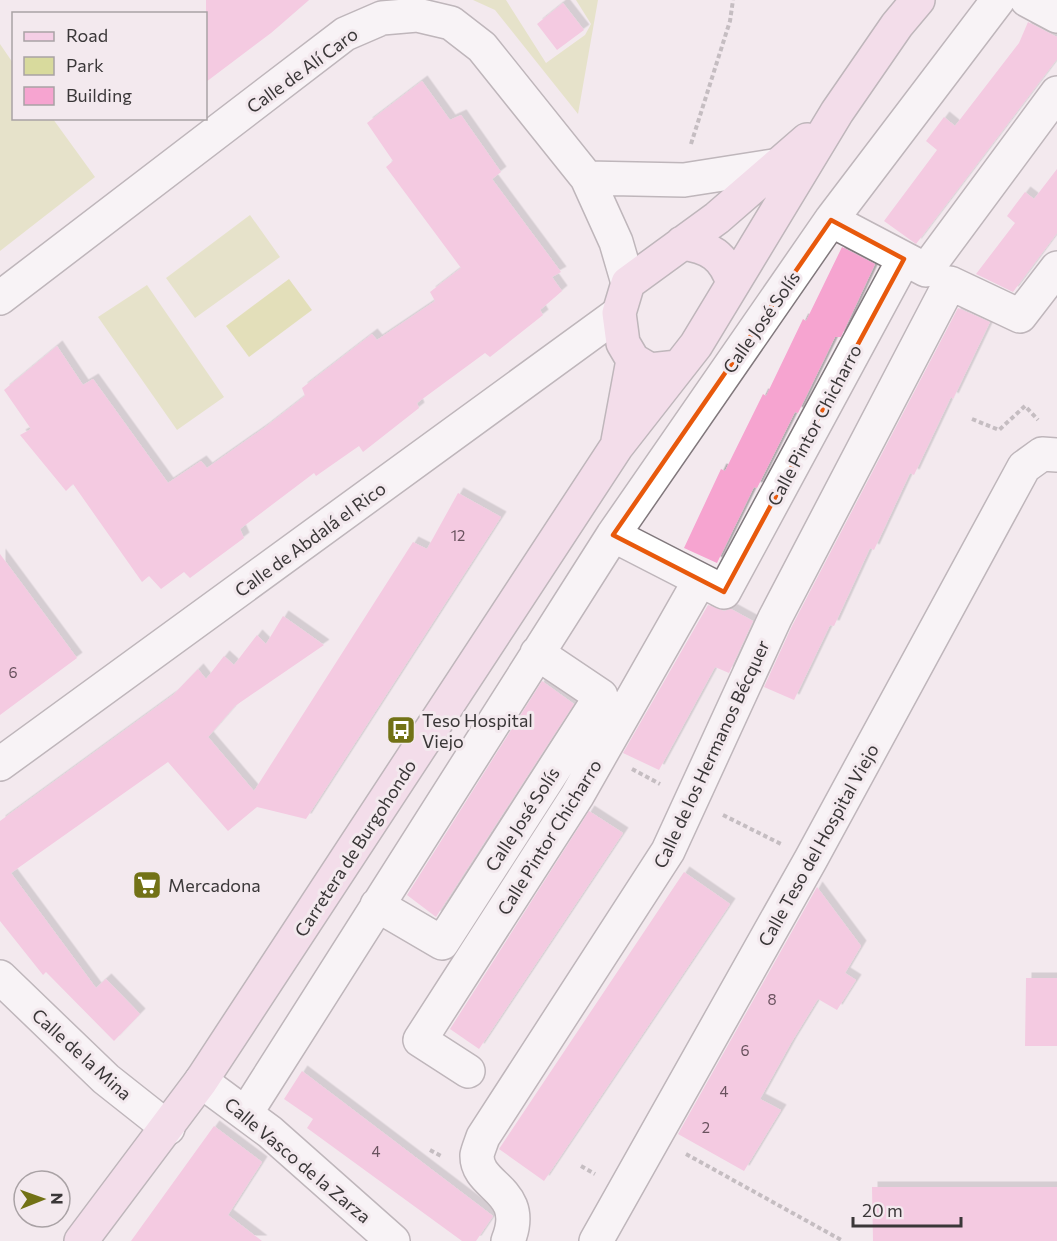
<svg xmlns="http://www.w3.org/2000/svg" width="1057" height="1241" font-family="Commissioner,sans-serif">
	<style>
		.green { fill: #d8da9d }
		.water { fill: #d1d37b }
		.building { fill: #f6a4d0; filter: url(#shadow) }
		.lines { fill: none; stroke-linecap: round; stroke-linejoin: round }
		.minor-casing { stroke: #80787c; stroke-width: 36 }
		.secondary-casing { stroke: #80787c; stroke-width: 36 }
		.path { stroke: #8e888b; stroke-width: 4; stroke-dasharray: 4.5 3; stroke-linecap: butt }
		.minor { stroke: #fff; stroke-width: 33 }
		.secondary { stroke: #f4cee5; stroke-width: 33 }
		.marked { fill: none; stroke: #e8590c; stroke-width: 4.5; stroke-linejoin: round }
		.labels { text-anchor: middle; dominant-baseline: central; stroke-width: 6; stroke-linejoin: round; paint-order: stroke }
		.number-label { font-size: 15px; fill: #69525e }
		.street-label { font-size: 18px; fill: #3a3738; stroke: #f3e9ee }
		.poi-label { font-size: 18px; fill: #3a3738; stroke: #f3e9ee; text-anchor: start }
	</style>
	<defs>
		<filter id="shadow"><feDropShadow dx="5.5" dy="-5.5" stdDeviation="0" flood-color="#0004"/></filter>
	</defs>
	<rect width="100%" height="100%" fill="#f3e9ee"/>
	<path class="green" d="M473,0H506L546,63L585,35L591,24L576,0H598L578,114L495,10Z
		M0,44L13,63L14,118L53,119L95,177L0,251Z
		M250,215L280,257L195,318L166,278Z
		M147,285L224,397L177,430L98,317Z"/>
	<path class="water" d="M289,279L312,310L249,357L226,326Z"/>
	<path class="building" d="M206,0H309L271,33L206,82Z
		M563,3L584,30L557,50L537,24Z
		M1028,22L1057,37V59L916,244L884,221L937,150L926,141L944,117L955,126L1019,43Z
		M422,81L450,120L461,115L501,172L492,179L561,272L552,277L562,291L540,310L543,315L490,357L485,353L417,403L419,408L363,452L359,446L316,476L314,473L240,529L244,538L190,578L184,572L161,589L149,576L142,582L73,484L66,491L20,435L31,429L4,390L57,346L83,385L93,379L168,483L201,461L207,468L264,428L305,396L302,388L372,334L377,340L435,301L430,292L461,268L386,167L393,161L367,123Z
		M1057,169V233L1013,292L976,274L1015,223L1007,216L1025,192L1034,199Z
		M842,247L875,264L841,337H835L798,413L795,412L757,488L754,487L717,563L684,548L721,469L725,471L763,394L766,396L803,319L806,321Z
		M958,308L990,322L953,399L951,397L914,475L910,473L874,550L870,548L834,626L830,625L794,700L764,687L792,626Z
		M458,493L501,517L306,819L257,807L228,831L168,762L11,873L96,988L106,979L140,1014L114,1041L46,972L43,975L0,921V821L173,695L198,669L206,679L224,656L234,665L257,635L266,644L283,616L324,645L235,706L208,737L254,791L413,542L427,549Z
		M0,554L77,658L0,715Z
		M708,605L724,611L731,609L753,621L729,673L715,667L659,770L623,753Z
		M542,681L574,704L436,917L407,895Z
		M589,811L623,833L479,1049L450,1029Z
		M684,872L730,904L544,1181L499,1149Z
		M817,887L861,946L845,973L856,980L837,1010L818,999L791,1043L760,1099L781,1110L744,1171L678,1134Z
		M1026,978H1057V1046H1025Z
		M302,1071L493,1216L476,1241H462L307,1128L313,1119L284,1099Z
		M214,1126L262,1162L228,1215L262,1241H131Z
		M872,1187H1057V1241H873Z"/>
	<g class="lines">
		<g class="minor-casing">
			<path id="minor" d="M1027,0L1057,16
				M587,178L684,180L780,165
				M831,220L926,270L1057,93
				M0,298L345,34L382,18L417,15L451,23L482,47L587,178L616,242L628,283
				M613,535L724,592L904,259
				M0,764L619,313
				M377,905L442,943L601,696L537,653
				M0,977L106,1079L168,1128
				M468,1071L420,1040L577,796L700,580
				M201,1081L270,1132L393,1241
				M246,1113L613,535L831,220L998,0
				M508,1241C529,1189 476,1188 477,1155C478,1150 481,1143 483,1137L668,851L775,618L950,283L1020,316L1057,268
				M596,1241L811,859L1024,467L1042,454L1057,455"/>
		</g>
		<g class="secondary-casing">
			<path id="secondary" d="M682,243C710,247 724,256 733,283
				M678,367L650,370L633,360L623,343L619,313L628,283L717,218L807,140
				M618,441L633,360
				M81,1241L201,1081L617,446L696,345L837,112L897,25L918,0"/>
		</g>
		<path class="path" d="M691,144L730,21L733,0
			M972,419L999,430L1025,406L1038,420
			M632,769L660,784
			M723,815L781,844
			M430,1150L441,1156
			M686,1154L843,1241
			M581,1166L595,1174"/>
		<use href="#minor" class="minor"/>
		<use href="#secondary" class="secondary"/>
	</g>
	<path d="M0 0H1057V1241H0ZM831,220L904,259L724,592L613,535Z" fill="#f3e9ee" fill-opacity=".55" fill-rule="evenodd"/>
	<path class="marked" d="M831,220L904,259L724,592L613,535Z"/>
	<defs>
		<g id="bus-square" transform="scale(1.5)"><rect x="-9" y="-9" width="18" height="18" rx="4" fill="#727216" stroke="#f3e9ee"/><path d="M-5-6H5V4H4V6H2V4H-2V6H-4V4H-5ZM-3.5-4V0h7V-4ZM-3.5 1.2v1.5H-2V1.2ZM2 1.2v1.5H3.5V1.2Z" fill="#fff"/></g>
		<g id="supermarket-square" transform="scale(1.5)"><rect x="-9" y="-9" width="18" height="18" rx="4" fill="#727216" stroke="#f3e9ee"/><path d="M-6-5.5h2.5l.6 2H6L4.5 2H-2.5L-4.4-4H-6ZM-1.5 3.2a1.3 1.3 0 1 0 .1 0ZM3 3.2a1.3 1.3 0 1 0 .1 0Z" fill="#fff"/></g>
	</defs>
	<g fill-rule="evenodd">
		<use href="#bus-square" x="401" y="730"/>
		<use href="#supermarket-square" x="147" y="885"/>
	</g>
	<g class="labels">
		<g class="number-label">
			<text x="458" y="535">12</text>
			<text x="13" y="672">6</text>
			<text x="772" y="999">8</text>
			<text x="745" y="1050">6</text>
			<text x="724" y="1091">4</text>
			<text x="706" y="1127">2</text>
			<text x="376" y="1151">4</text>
		</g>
		<g class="street-label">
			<text transform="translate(302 70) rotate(-36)">Calle de Alí Caro</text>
			<text transform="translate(761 322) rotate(-55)">Calle José Solís</text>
			<text transform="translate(814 425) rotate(-62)">Calle Pintor Chicharro</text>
			<text transform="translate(310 539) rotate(-36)">Calle de Abdalá el Rico</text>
			<text transform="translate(711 754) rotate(-65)">Calle de los Hermanos Bécquer</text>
			<text transform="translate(522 819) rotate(-57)">Calle José Solís</text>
			<text transform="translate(549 837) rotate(-58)">Calle Pintor Chicharro</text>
			<text transform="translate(818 845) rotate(-61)">Calle Teso del Hospital Viejo</text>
			<text transform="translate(355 848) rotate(-57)">Carretera de Burgohondo</text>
			<text transform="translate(82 1054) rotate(42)">Calle de la Mina</text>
			<text transform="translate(298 1160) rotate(40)">Calle Vasco de la Zarza</text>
		</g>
		<g class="poi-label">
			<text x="422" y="720">Teso Hospital<tspan x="422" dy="21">Viejo</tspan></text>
			<text x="168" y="885">Mercadona</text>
		</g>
	</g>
	<rect x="12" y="12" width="195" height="108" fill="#f3e9ee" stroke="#a9a2a5" stroke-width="1.5"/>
	<rect x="24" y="32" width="30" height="9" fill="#f4cee5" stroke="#a9a2a5" stroke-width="1.5"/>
	<text x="66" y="42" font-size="18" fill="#3a3738">Road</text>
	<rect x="24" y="57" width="30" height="18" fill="#d8da9d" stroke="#a9a2a5" stroke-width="1.5"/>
	<text x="66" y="72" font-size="18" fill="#3a3738">Park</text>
	<rect x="24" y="87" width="30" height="18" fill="#f6a4d0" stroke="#a9a2a5" stroke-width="1.5"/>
	<text x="66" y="102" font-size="18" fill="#3a3738">Building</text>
	<g transform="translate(42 1199) rotate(89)"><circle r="28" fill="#f3e9ee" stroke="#a9a2a5" stroke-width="1.5"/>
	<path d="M0-4.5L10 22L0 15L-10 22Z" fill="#727216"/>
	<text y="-9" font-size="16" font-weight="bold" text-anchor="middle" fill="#3a3738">N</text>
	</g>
	<path d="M853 1217v9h108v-9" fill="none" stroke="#3a3738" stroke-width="3"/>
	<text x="862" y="1217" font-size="18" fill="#3a3738" stroke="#f3e9ee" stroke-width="4.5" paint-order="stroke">20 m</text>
</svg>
